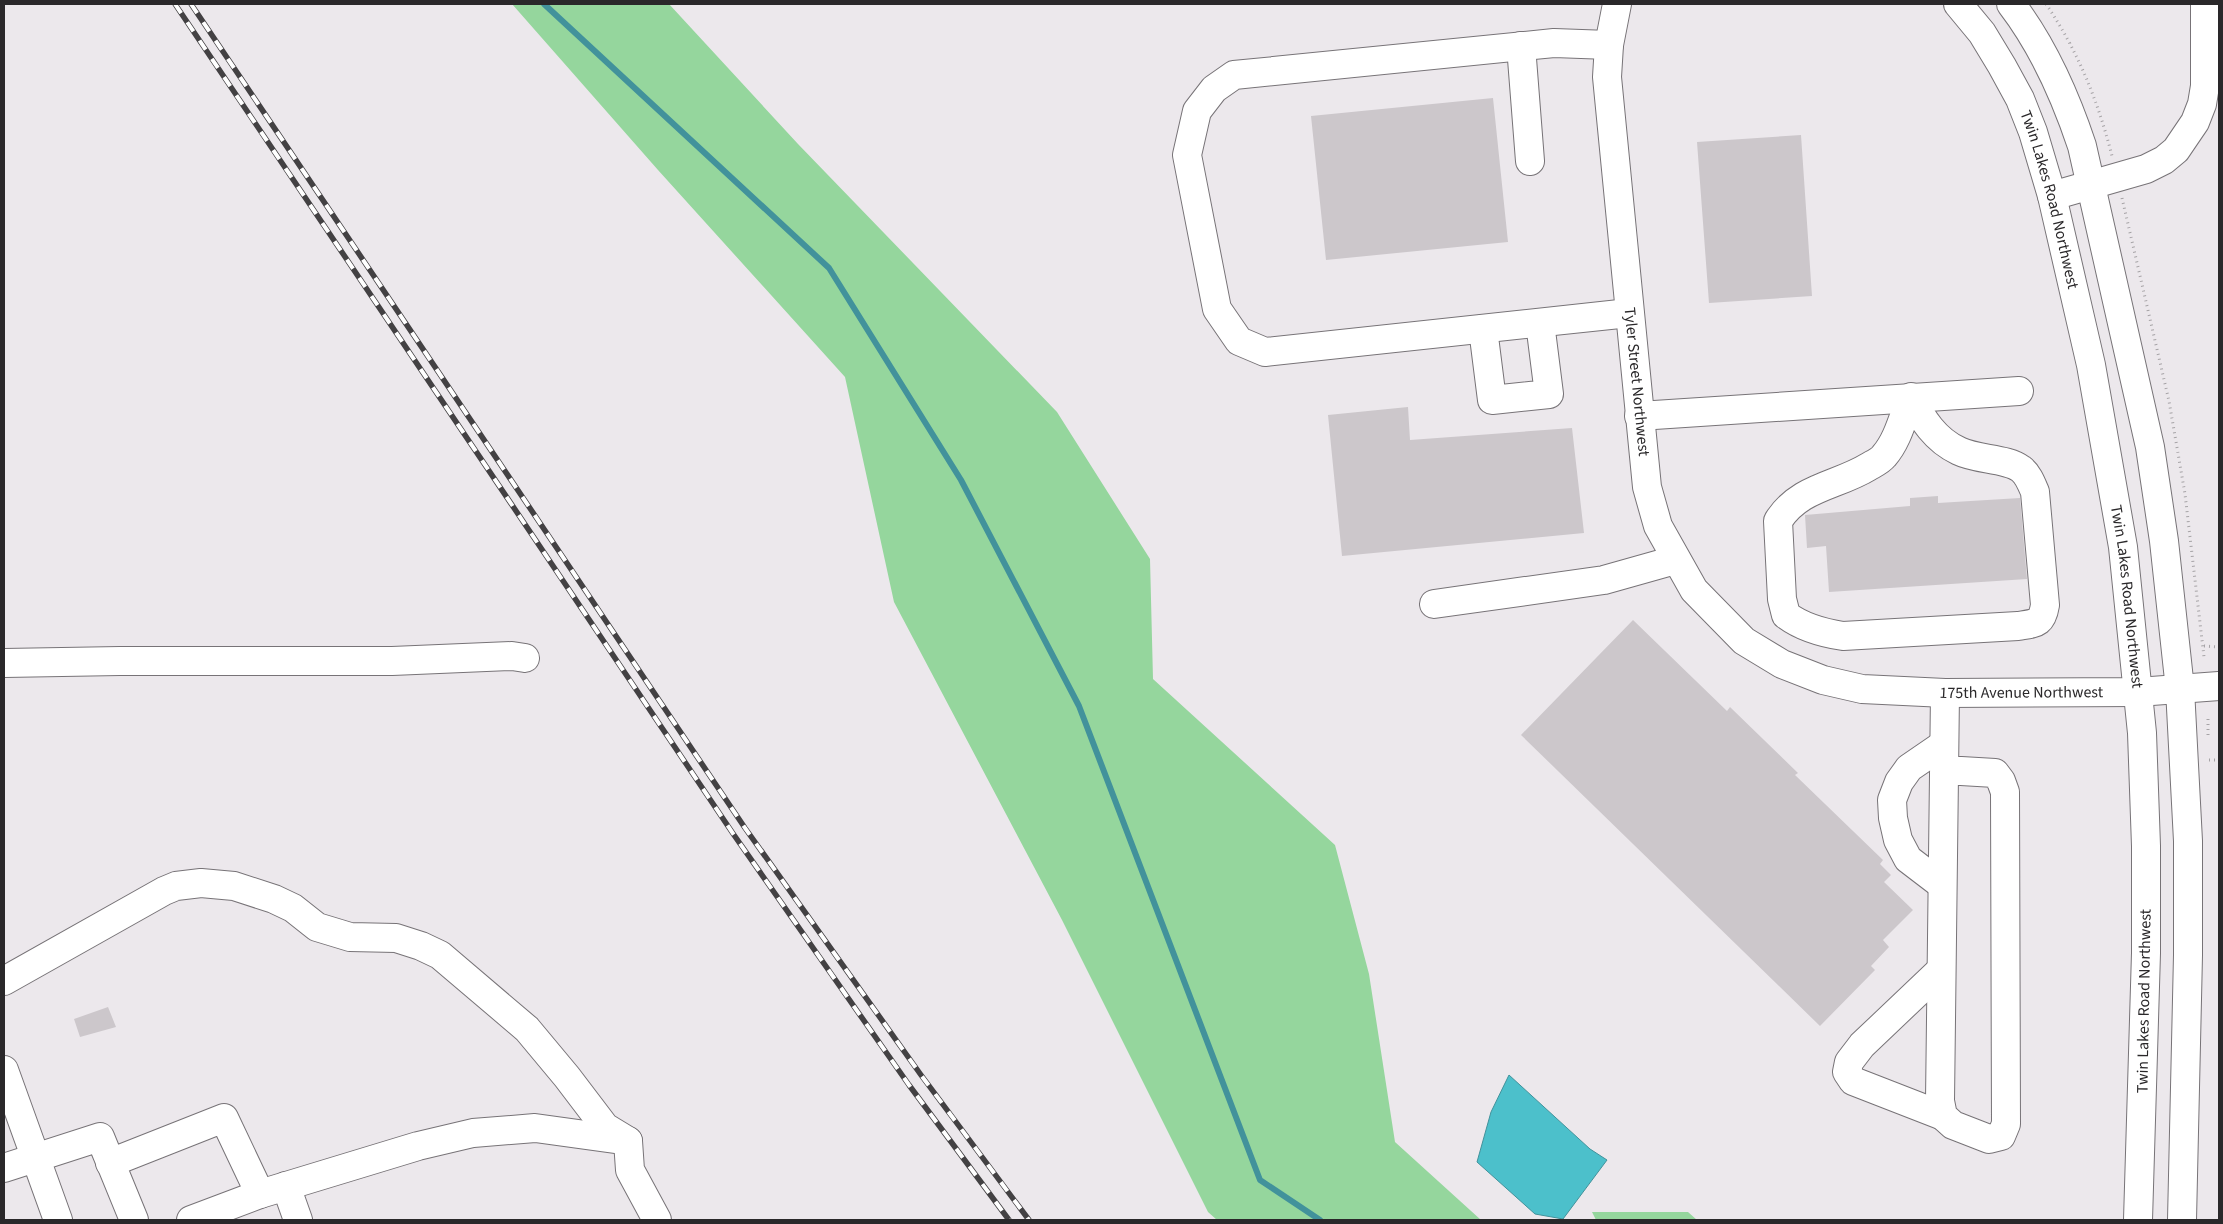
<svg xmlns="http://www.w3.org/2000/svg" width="2223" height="1224" font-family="'Source Sans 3',sans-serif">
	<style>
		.green { fill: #95d69d }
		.water { fill: #4cc0cb; stroke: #42929b }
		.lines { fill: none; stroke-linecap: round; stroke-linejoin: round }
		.stream { stroke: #42929b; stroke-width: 6 }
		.building { fill: #ccc7cb }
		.minor-casing { stroke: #777377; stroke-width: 30 }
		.path { stroke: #a6a3a6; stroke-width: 3; stroke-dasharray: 1 4; stroke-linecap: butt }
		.minor { stroke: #fff; stroke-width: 28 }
		.rail-casing { stroke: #434143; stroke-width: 5.5 }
		.rail { stroke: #fff; stroke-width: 4; stroke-dasharray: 11; stroke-linecap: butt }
		.labels { text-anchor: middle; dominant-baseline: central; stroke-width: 4; stroke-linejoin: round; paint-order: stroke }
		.street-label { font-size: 16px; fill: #2a282a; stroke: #fff }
	</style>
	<rect width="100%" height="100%" fill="#ece8ec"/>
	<path class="green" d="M512,4H669L798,144L1057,412L1150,559L1153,679L1335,845L1369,974L1395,1142L1481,1220H1217L1208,1212L1062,920L894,602L845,377L658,170Z
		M1592,1212H1688L1697,1220H1596Z"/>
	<path class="water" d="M1509,1075L1590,1149L1607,1160L1563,1219L1535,1214L1477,1162L1491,1112Z"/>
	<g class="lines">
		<path class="stream" d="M544,4L829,268L961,480L1079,706L1260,1180L1320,1220"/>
	</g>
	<path class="building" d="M1493,98L1508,242L1326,260L1311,116Z
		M1801,135L1812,296L1709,303L1697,142Z
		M1408,407L1410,440L1572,428L1584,533L1342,556L1328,415Z
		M1938,496V503L2020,498L2027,579L1829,592L1826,546L1807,548L1805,515L1910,506V498Z
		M1633,620L1727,711L1730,707L1798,773L1795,775L1883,860L1880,864L1891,875L1884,882L1913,910L1883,940L1889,947L1871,966L1875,970L1820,1026L1521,735Z
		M108,1007L116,1027L80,1037L74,1019Z"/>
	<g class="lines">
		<g class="minor-casing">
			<g id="minor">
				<path id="s1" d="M1617,4L1609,45L1607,77L1647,487L1658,526L1694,590L1744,641L1782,664L1823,680L1862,689L1945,693L2138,692L2219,686"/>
				<path id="s2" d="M1958,4L1982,33L2002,66L2020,99L2033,132L2052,196L2091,365L2123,547L2142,733L2146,846V953L2138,1220"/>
				<path d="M2011,4C2044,47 2065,95 2082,146L2150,447L2164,541L2180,689L2188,841V955L2182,1220"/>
				<path d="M1609,45L1554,43L1234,75L1214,89L1197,111L1187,155L1217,309L1239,341L1265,352L1629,313"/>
				<path d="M1521,46L1530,161"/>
				<path d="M2052,196L2146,169L2164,160L2176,150L2195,122L2202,104L2205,86V4"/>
				<path d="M1483,329L1492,400L1549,394L1540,323"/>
				<path d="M1911,397C1922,419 1935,440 1959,451C1977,460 2007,458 2021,469C2028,474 2032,485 2035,492L2045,605C2042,624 2036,623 2018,626L1843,636C1823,633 1802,627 1786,615L1782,599L1778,521C1799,487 1837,486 1868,467C1873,464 1880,461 1884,456C1898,440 1903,417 1911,397Z"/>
				<path d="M1639,416L2019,391"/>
				<path d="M1434,604L1604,580L1675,560"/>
				<path d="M4,663L120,661H392L512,656L525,658"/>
				<path d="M1944,770L1995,773L2001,781L2005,792L2006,1124L2001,1136L1989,1139L1953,1125L1943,1116L1940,1101L1945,693"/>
				<path d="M1942,885L1908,859L1898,840L1893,818L1892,800L1899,782L1909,768L1944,744"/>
				<path d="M1941,970L1862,1045L1849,1062L1847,1072L1853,1081L1943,1116"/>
				<path d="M4,981L164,891L176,886L201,883L234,886L274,899L293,908L317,927L350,937L396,938L421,946L440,955L527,1029L567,1077L605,1127L628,1141"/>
				<path d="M4,1070L58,1220"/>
				<path d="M628,1141L630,1170L657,1220"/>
				<path d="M110,1163L224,1118L260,1194"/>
				<path d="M4,1168L100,1137L134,1220"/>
				<path d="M286,1186L298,1220"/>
				<path d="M191,1220L260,1194L418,1146L473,1133L535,1128L622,1140"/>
			</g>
		</g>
		<path class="path" d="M2046,4C2078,51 2098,101 2112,156
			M2122,198L2169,401L2185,494L2204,657
			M2204,646L2219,647
			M2208,719V736
			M2209,760H2219"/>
		<use href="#minor" class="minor"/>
		<g class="rail-casing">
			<path id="rail" d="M175,4L734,835L909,1085L1009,1220
				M191,4L745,828L921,1075L1029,1220"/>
		</g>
		<use href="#rail" class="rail"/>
	</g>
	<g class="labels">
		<g class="street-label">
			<text stroke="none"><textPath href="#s2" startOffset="219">Twin Lakes Road Northwest</textPath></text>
			<text stroke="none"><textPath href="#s1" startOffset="380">Tyler Street Northwest</textPath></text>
			<text stroke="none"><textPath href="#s2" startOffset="624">Twin Lakes Road Northwest</textPath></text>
			<text stroke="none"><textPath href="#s1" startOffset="959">175th Avenue Northwest</textPath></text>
			<text transform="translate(2144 1001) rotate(-89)">Twin Lakes Road Northwest</text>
		</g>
	</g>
	<rect width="2223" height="1224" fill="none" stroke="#2a282a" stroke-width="10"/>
</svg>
